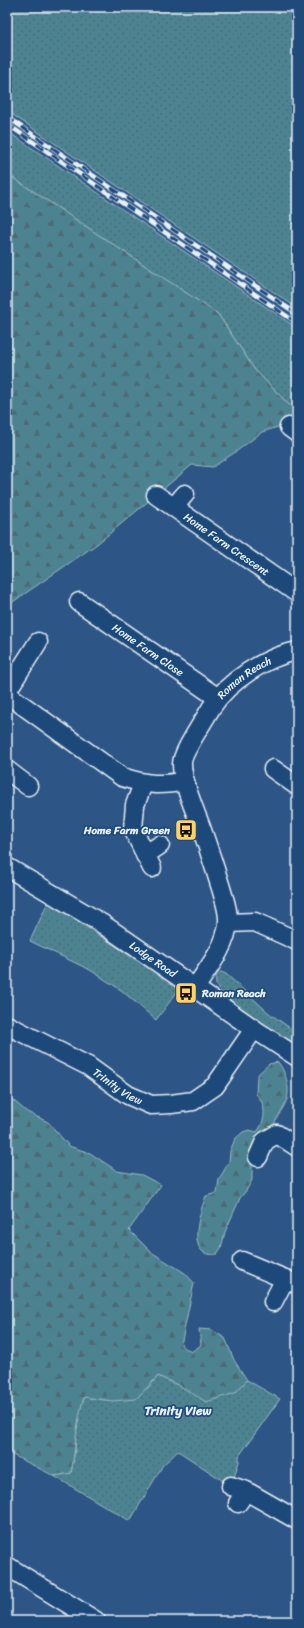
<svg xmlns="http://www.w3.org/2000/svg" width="304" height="1628" font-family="Sriracha,sans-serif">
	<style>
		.grass { fill: url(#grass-dots); stroke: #9bbac4 }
		.forest { fill: url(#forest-firs); stroke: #9bbac4 }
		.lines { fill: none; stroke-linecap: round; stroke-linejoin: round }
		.minor-casing { stroke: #e8f1f8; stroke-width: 21 }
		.minor { stroke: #1f4a7a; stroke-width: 18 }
		.rail-casing { stroke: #e8f1f8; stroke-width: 4.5 }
		.rail { stroke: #1f4a7a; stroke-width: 3; stroke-dasharray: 9; stroke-linecap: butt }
		.labels { text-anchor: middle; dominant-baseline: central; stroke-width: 3.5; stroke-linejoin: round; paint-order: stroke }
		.street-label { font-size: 11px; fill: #e8f1f8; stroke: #1f4a7a }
		.poi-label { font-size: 11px; font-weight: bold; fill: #e8f1f8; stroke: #1f4a7a; text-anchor: end }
		.quarter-label { font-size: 13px; font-weight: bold; fill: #e8f1f8; stroke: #1f4a7a }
	</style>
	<defs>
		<pattern id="grass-dots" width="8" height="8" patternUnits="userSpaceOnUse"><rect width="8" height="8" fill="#4e8391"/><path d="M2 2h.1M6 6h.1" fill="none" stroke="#4b6b75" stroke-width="1.8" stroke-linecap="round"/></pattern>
		<pattern id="forest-firs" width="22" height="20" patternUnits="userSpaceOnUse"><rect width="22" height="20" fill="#4e8391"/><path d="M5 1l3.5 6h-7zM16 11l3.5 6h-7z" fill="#4b6b75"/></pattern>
	</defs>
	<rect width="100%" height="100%" fill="#2d5585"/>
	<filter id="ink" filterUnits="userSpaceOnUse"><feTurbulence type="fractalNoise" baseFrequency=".025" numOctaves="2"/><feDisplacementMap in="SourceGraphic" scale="8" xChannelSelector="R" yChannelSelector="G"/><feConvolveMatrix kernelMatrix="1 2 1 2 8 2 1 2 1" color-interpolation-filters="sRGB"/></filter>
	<g filter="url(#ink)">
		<path class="grass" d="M7,7H297V308L7,111Z
			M7,131L297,328V413L255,370L218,314L7,174Z
			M48,902L180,988L156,1020L121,990L90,970L30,941Z
			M221,972L226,974L269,1013L297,1033V1047L231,1002V1000C221,993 212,987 217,973Z
			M158,1376L182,1387L235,1393L247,1380L280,1399L239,1456V1462L231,1486L178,1451L163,1465L130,1521L54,1476L71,1473L75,1450L77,1420L84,1397L113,1401L148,1388Z"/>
		<path class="forest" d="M7,174L218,314L255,370L297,413L278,427L262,432L237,451L213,467L192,465L97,544L7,606Z
			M278,1062C286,1072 292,1092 285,1104C281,1112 276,1118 273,1127L266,1130L258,1140L252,1162V1180L246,1191L240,1198L237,1205L225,1232L221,1248L217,1254C184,1260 200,1211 206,1196L217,1193L219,1179L229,1162L230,1151L235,1139L243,1132L249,1130L257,1132C266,1120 267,1105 256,1094L257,1075L269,1064Z
			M7,1095L27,1112L48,1122L69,1146L90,1153L117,1171L142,1175L161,1185L129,1230L151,1252L185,1273L194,1283L181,1345L191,1352L201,1345L199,1329L212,1330L225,1338L234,1360L247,1380L235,1393L206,1402L182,1387L158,1376L136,1399L113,1401L84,1397C76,1422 76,1447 71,1473L54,1476L7,1452Z"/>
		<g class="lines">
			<g class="minor-casing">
				<g id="minor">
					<path d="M289,427L297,433"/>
					<path id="s1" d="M156,495L297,593"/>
					<path d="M174,507L185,494"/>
					<path id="s2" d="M79,602L218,698"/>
					<path d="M7,691L38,642"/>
					<path d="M7,694L122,777C147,785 160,786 185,781"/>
					<path d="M273,769L297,786"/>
					<path d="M7,770L28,786"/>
					<path d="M143,784L135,805L133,829L152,868"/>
					<path d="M145,855L160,845"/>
					<path id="s3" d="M7,867L101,923L254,1029L297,1057"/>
					<path d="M228,923L255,922L297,941"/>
					<path id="s4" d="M195,988C208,968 226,947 228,923C229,911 224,899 221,888C214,866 207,843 199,822C193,806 182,781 182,764C181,754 205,719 211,708C228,681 266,657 297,651"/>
					<path id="s5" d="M7,1025L88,1066L128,1095L151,1105L171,1104L193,1101L215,1086L254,1029"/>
					<path d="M258,1157L265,1141L277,1134L297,1147"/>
					<path d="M242,1261L297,1284"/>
					<path d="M273,1302L285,1279"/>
					<path d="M231,1486L246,1491"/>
					<path d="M238,1503L246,1491L297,1520"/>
					<path d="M7,1566L96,1621"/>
				</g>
			</g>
			<use href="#minor" class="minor"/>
			<g class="rail-casing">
				<path id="rail" d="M7,117L297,314
					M7,124L297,323"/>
			</g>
			<use href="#rail" class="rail"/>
		</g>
	</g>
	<defs>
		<g id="bus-square" transform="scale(1.15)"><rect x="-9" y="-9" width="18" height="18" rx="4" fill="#ffd166" stroke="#1f4a7a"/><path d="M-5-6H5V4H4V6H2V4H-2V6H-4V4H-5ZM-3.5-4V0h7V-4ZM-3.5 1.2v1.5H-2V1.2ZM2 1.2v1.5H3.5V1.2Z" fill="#111"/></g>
	</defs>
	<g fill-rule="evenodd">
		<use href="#bus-square" x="186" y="830"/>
		<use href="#bus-square" x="186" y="993"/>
	</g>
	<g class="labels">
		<g class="street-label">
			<text stroke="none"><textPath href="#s1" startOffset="86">Home Farm Crescent</textPath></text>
			<text stroke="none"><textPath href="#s2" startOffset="84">Home Farm Close</textPath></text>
			<text stroke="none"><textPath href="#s4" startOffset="349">Roman Reach</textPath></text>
			<text stroke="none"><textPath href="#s3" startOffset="173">Lodge Road</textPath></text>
			<text stroke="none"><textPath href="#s5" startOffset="127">Trinity View</textPath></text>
		</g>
		<g class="poi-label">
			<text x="170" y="830">Home Farm Green</text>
			<text x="202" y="993" text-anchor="start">Roman Reach</text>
		</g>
		<g class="quarter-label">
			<text x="178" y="1410">Trinity View</text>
		</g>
	</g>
	<rect width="304" height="1628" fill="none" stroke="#1f4a7a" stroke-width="24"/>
	<rect x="12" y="12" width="280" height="1604" fill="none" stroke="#e8f1f8" stroke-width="1.5" filter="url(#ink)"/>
</svg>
